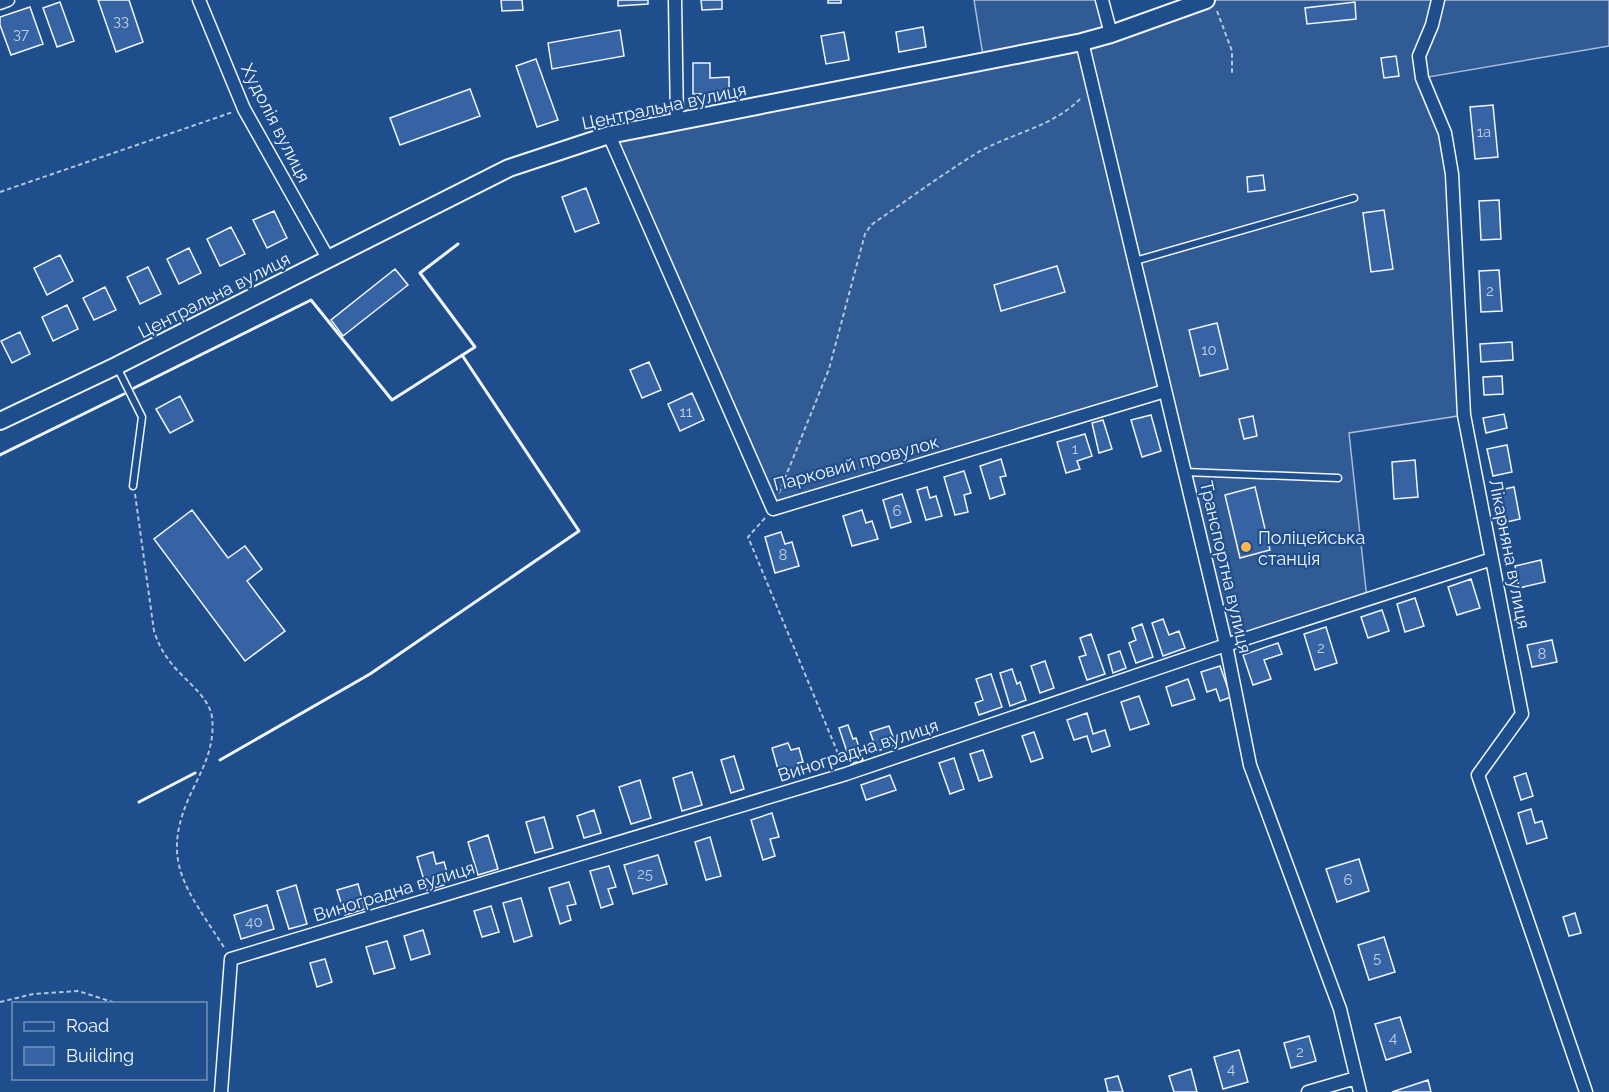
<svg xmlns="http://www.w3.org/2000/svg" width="1609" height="1092" font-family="Raleway,sans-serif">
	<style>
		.built { fill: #305b95; stroke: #a8bbd7; stroke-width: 1.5 }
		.building { fill: #3563a3; stroke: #f2f6ff; stroke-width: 1.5 }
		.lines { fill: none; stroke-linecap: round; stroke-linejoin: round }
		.service-casing { stroke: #f2f6ff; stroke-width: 9 }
		.minor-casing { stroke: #f2f6ff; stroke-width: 15 }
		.tertiary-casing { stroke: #f2f6ff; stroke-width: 20 }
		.path { stroke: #b3c4dc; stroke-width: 2; stroke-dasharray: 4.5 3; stroke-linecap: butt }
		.service { stroke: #1f4e8c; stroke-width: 6 }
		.minor { stroke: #1f4e8c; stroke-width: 12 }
		.tertiary { stroke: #1f4e8c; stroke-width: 16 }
		.wall { stroke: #f2f6ff; stroke-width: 3 }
		.poi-dot { fill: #ffb74d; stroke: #1f4e8c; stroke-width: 2 }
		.labels { text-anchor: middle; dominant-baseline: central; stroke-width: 4.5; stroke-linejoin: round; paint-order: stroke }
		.number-label { font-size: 15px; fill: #c3d1e8 }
		.street-label { font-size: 18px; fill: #f2f6ff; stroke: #1f4e8c }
		.poi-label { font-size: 18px; fill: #f2f6ff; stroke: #1f4e8c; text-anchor: start }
	</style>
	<rect width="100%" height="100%" fill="#1f4e8c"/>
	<path class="built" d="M974,0H1102L1111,34L1206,0H1609V46L1422,78L1445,133L1464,415L1349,433L1367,599L1226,645L1165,392L773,509L609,135L984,62Z"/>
	<path class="building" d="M98,0H129L143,42L116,52Z
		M501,0H522L523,10L502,11Z
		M618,0H648V4L618,6Z
		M701,0H722V9L702,10Z
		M828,0H841V3H828Z
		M60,2L74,41L57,47L43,8Z
		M1355,2L1356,19L1307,24L1305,8Z
		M30,7L43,44L11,55L0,25V17Z
		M923,27L926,47L899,52L896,32Z
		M620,30L624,56L552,69L548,43Z
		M844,32L849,60L826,64L821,36Z
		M1396,56L1399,76L1384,78L1381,58Z
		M536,59L558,120L537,127L516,66Z
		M693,63H710V78L729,77V93L693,94Z
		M470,89L480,116L400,145L390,118Z
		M1493,105L1498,157L1475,159L1470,107Z
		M1263,175L1265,190L1248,192L1247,177Z
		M586,188L599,223L575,232L562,197Z
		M1499,200L1501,239L1481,240L1479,201Z
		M1384,210L1393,269L1371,272L1363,213Z
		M274,211L287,238L267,248L253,220Z
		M231,227L245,254L220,266L207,239Z
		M189,248L201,273L179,284L167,259Z
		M60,255L73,281L47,295L34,268Z
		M1057,266L1065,292L1001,311L994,285Z
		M148,267L161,294L140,304L127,277Z
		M395,269L408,285L343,336L331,320Z
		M1499,270L1502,311L1481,312L1479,271Z
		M105,287L116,310L94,320L83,298Z
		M67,305L78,329L53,341L42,317Z
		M1217,323L1228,369L1200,376L1189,330Z
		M20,332L30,354L12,363L1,341Z
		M1512,342L1513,360L1481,362L1480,344Z
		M649,362L661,390L642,398L630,370Z
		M1502,376L1503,394L1484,395L1483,377Z
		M692,393L704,420L680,431L668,404Z
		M180,396L193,421L170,433L156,409Z
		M1504,414L1507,428L1486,433L1483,418Z
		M1151,415L1161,451L1142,457L1131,420Z
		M1253,416L1257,436L1244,439L1239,419Z
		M1103,420L1112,449L1099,453L1092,423Z
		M1085,434L1092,456L1077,461L1080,469L1066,473L1057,442Z
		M1507,445L1512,472L1493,476L1487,449Z
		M1001,459L1006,476L1000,477L1005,494L990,499L980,466Z
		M1415,460L1418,497L1394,499L1392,462Z
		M964,471L971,493L964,495L968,512L955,515L944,477Z
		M927,487L930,498L936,496L942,516L926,520L917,490Z
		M1255,487L1270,550L1240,558L1225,495Z
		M1514,487L1520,519L1502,523L1495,491Z
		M902,494L911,522L891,528L883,500Z
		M192,510L228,558L245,546L262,569L247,581L285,631L245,661L154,539Z
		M862,510L866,523L872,521L878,539L852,546L843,516Z
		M781,532L785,544L792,542L799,566L775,573L765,537Z
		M1541,560L1545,582L1519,588L1515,566Z
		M1471,579L1480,608L1457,615L1448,587Z
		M1415,598L1424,626L1405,632L1397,604Z
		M1382,610L1389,631L1368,638L1361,617Z
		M1163,619L1169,635L1179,631L1185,648L1163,656L1152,623Z
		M1142,624L1153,657L1136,663L1129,643L1136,640L1132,628Z
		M1326,627L1337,663L1315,670L1304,634Z
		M1091,634L1105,674L1087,680L1079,657L1086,655L1080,638Z
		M1552,640L1557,662L1532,667L1527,645Z
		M1278,643L1282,654L1264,660L1271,679L1253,685L1243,655Z
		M1120,651L1126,668L1113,673L1108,655Z
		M1045,661L1054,688L1040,693L1031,666Z
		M1220,666L1231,697L1220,701L1216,689L1207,692L1201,672Z
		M1012,669L1017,684L1020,682L1026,700L1010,706L1000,673Z
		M991,674L1002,707L979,715L975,703L983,700L976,679Z
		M1188,679L1195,699L1172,706L1166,687Z
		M1139,696L1149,724L1130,730L1121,702Z
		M1087,713L1093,734L1105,730L1110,746L1092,752L1087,736L1074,740L1067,720Z
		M848,725L853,739L856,738L863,760L851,764L839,728Z
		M889,726L896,745L877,751L870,732Z
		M1034,732L1043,758L1031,762L1022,736Z
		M788,743L791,750L799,748L803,762L798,763L801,774L781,780L772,748Z
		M983,750L992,777L979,781L970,754Z
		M734,756L744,789L731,793L721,760Z
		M954,758L964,789L950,794L939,763Z
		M692,772L702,805L682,811L673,778Z
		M1526,773L1533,796L1521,800L1514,777Z
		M890,775L896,790L866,800L861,785Z
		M640,780L651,818L631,824L619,787Z
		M1531,809L1535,823L1542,821L1547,838L1527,844L1518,813Z
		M594,810L601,833L584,838L577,816Z
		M772,813L779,837L770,839L775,856L763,860L751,820Z
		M544,817L553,848L535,853L526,822Z
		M488,835L498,869L478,875L468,842Z
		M710,837L721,876L706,880L695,842Z
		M433,852L436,864L444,862L447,872L441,874L444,885L427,890L417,857Z
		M658,855L667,884L633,894L624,865Z
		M1359,859L1369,891L1337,902L1326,869Z
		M609,866L616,887L608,889L613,904L601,908L590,871Z
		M569,882L576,904L567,906L571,920L560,924L549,888Z
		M358,884L365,909L345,915L337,890Z
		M296,885L307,924L289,929L277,891Z
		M521,898L532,936L514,942L503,903Z
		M267,905L274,929L241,939L234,915Z
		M491,906L499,932L482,937L474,911Z
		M1575,913L1581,933L1569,936L1563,917Z
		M423,930L430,954L411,960L404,936Z
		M1384,937L1395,972L1369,980L1358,945Z
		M387,941L395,968L374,974L366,947Z
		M325,959L332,982L317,987L310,963Z
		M1400,1017L1411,1052L1386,1060L1375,1024Z
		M1309,1036L1316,1061L1291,1068L1284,1043Z
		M1239,1050L1248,1082L1223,1089L1214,1057Z
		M1191,1069L1197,1092H1174L1169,1076Z
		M1118,1076L1123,1092H1108L1105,1079Z
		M1428,1080L1431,1092H1392Z"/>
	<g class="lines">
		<g class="service-casing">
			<path id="service" d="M1135,261L1354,198
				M117,367L142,417L133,486
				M1185,472L1338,478"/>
		</g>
		<g class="minor-casing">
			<path id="minor" d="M199,0L244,109L329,260
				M675,0L677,121
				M1102,0L1111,34
				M1438,0L1432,25L1419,56L1422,78L1445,133L1452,174L1464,415L1522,714L1478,775L1586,1092
				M0,3L8,0
				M1082,42L1226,645L1250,765L1340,1009L1360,1092
				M609,135L773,509L1165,391
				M221,1092L231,959L846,774L1226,645L1492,559
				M1308,1092L1356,1078"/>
		</g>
		<g class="tertiary-casing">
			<path id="tertiary" d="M0,421L116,366L509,168L609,135L1082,42L1111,34L1206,0"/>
		</g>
		<path class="path" d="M1217,11L1232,51V75
			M0,192L233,112
			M779,493L829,369L865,234L871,225C906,201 941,175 977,153C1011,133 1054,127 1082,97
			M135,494L154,631C158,643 163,653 171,663C183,679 209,696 212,717C215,744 205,764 194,787C157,861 186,887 225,949
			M765,518L748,537L842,763
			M0,1002L33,994L78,991L119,1004"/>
		<use href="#service" class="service"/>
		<use href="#minor" class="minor"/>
		<use href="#tertiary" class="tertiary"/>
		<path class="wall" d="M134,388L311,300L392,400L475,347L420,273L458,244
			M0,455L124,394
			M220,760L370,674L579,531L462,355
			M139,802L195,773"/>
	</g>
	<circle class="poi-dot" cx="1246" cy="547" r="6"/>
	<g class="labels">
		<g class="number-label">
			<text x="121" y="21">33</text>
			<text x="21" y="34">37</text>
			<text x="1484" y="132">1а</text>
			<text x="1490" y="291">2</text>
			<text x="1209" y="350">10</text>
			<text x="686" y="412">11</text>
			<text x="1075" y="449">1</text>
			<text x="897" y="511">6</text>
			<text x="783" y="555">8</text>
			<text x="1321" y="648">2</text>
			<text x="1542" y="654">8</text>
			<text x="645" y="874">25</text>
			<text x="1348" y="880">6</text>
			<text x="254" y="922">40</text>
			<text x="1377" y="958">5</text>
			<text x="1393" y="1038">4</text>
			<text x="1300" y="1052">2</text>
			<text x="1231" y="1069">4</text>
		</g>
		<g class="street-label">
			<text transform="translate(664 106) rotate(-12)">Центральна вулиця</text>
			<text transform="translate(276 123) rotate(63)">Худолія вулиця</text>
			<text transform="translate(214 295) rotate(-27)">Центральна вулиця</text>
			<text transform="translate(856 463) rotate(-15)">Парковий провулок</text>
			<text transform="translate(1510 554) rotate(79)">Лікарняна вулиця</text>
			<text transform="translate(1226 567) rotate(77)">Транспортна вулиця</text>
			<text transform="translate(858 750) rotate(-18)">Виноградна вулиця</text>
			<text transform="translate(394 891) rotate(-17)">Виноградна вулиця</text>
		</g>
		<g class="poi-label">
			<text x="1258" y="537">Поліцейська<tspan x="1258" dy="21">станція</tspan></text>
		</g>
	</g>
	<rect x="12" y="1002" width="195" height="78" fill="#1f4e8c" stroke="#7391ba" stroke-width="1.5"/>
	<rect x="24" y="1022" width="30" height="9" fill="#1f4e8c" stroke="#7391ba" stroke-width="1.5"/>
	<text x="66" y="1032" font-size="18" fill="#f2f6ff">Road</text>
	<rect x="24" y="1047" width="30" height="18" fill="#3563a3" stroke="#7391ba" stroke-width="1.5"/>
	<text x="66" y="1062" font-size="18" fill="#f2f6ff">Building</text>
</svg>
